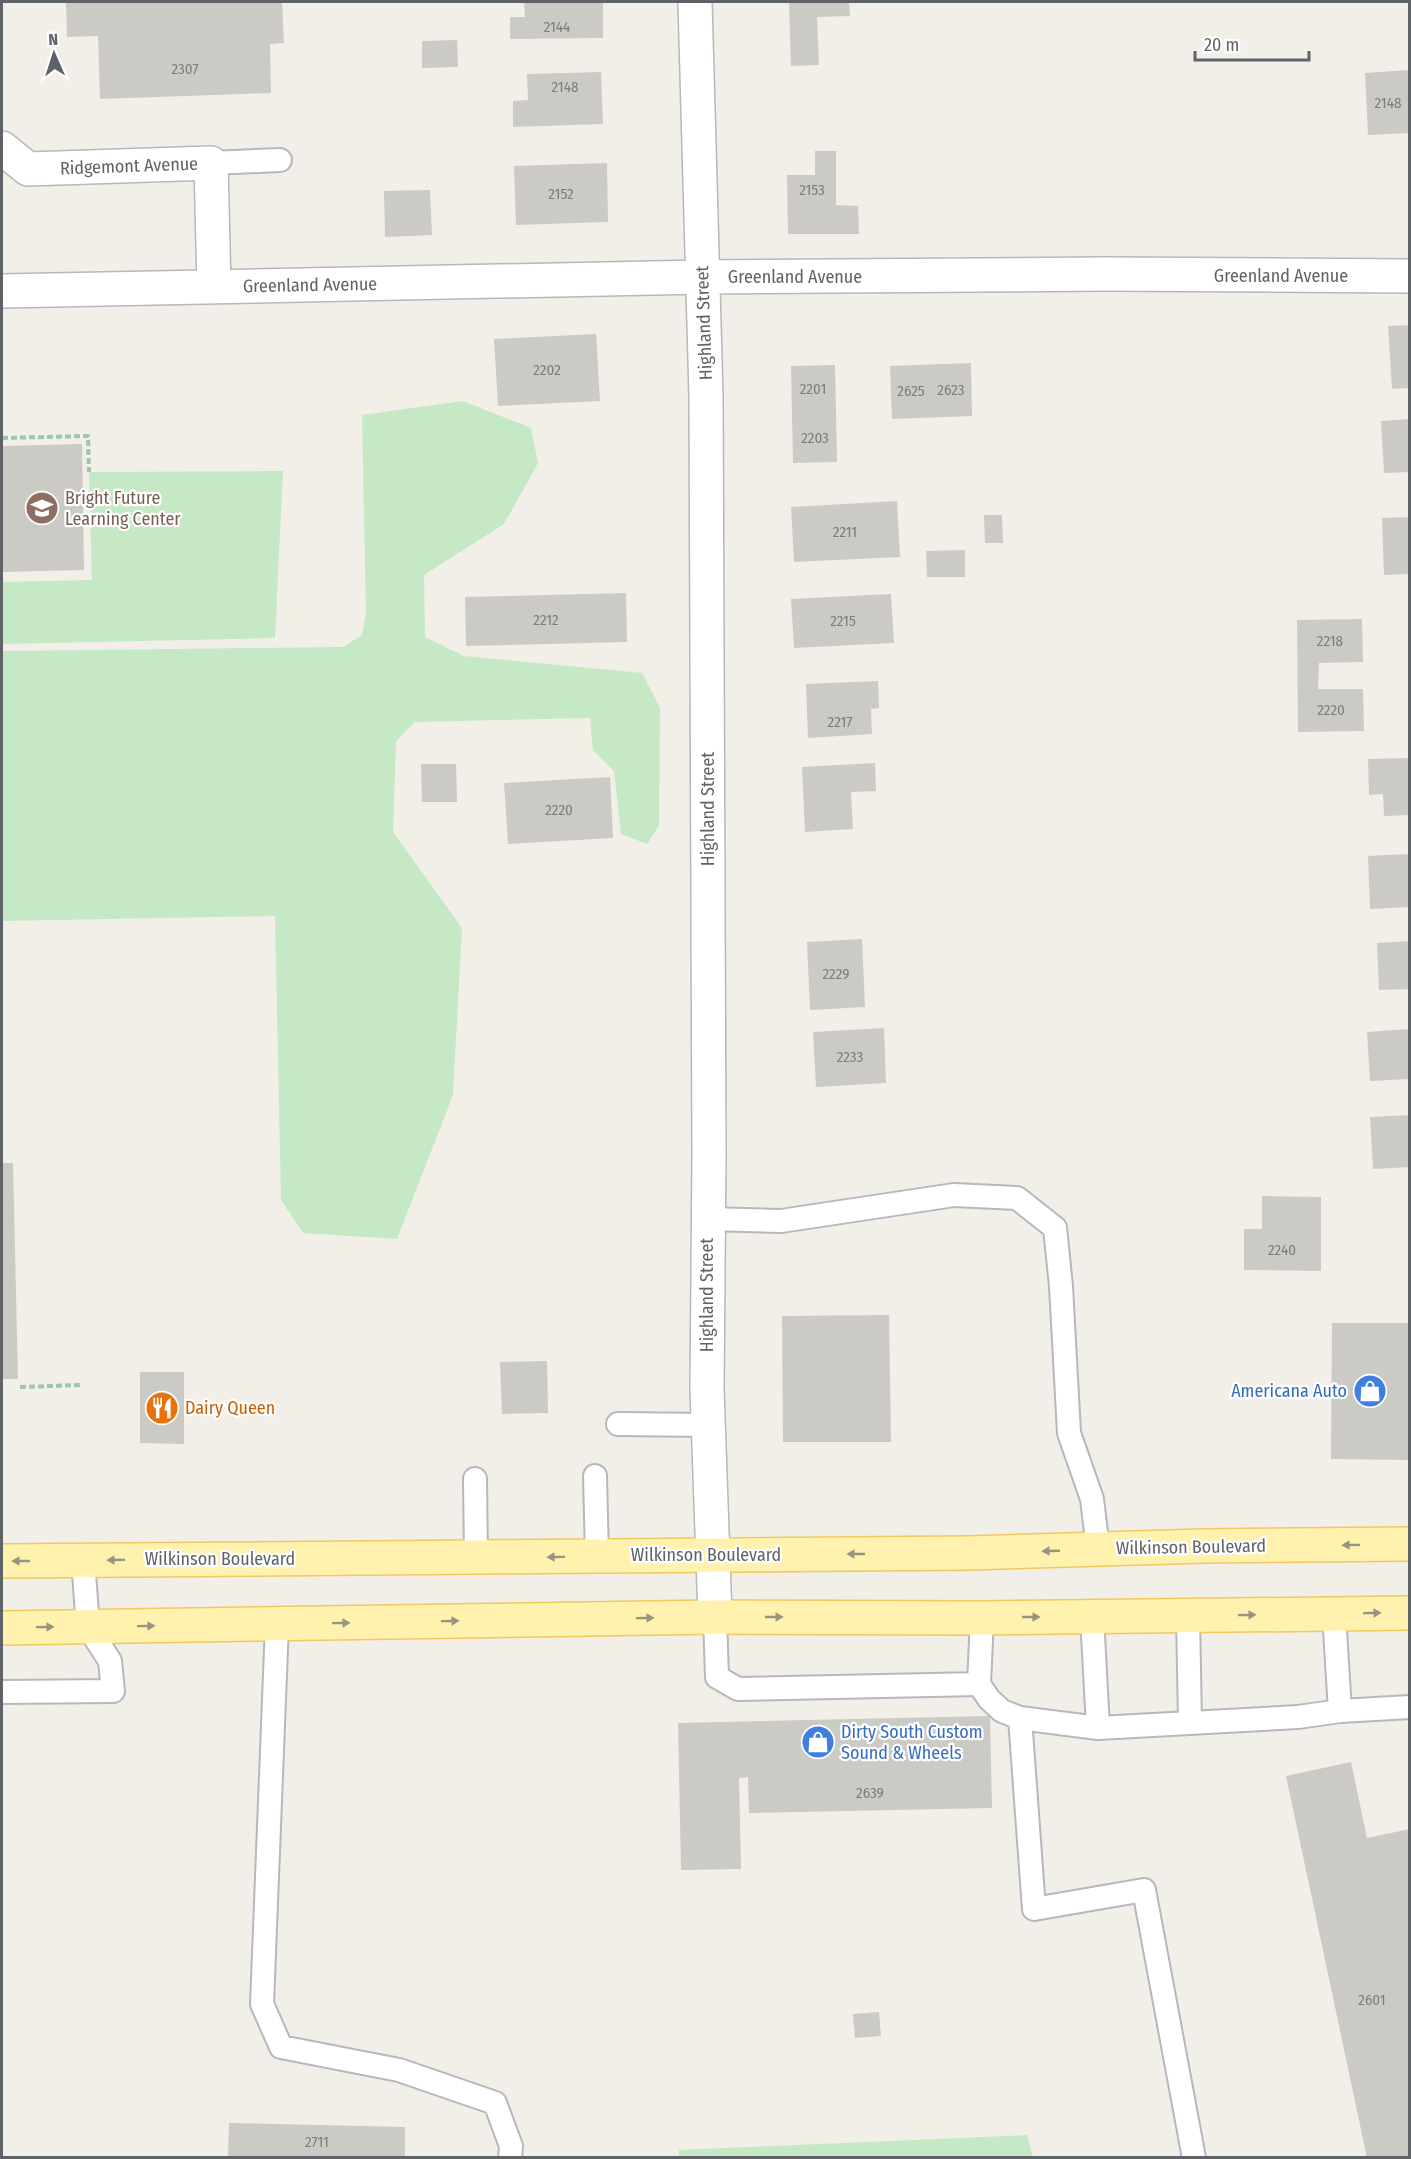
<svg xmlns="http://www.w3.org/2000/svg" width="1411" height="2159" font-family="'Fira Sans Condensed',sans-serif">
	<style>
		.green { fill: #c5e8c5 }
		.building { fill: #cccac5 }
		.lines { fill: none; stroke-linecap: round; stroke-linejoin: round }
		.lane-casing { stroke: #b5b8bc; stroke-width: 26 }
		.street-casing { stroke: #b5b8bc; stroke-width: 36 }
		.primary-casing { stroke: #f2c960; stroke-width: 36 }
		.path { stroke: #9cc7a9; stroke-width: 4; stroke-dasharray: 6 3; stroke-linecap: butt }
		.lane { stroke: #fff; stroke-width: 22 }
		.street { stroke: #fff; stroke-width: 33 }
		.primary { stroke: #fff2af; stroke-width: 33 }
		.oneway { fill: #979581 }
		.labels { text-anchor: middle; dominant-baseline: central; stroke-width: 4.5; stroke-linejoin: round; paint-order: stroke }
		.number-label { font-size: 15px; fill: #7a7d7f }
		.street-label { font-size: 18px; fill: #5f6368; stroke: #fff }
		.education-label { font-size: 18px; fill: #785e54; stroke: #fff; text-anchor: start }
		.shop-label { font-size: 18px; fill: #366cbe; stroke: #fff; text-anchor: end }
		.food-label { font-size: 18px; fill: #c56008; stroke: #fff; text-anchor: start }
	</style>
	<rect width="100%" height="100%" fill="#f1efe8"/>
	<path class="green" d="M463,401L531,428L538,463L504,524L424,575L425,637L464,656L642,673L660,708L659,826L647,844L621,834L614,771L593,750L590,718L415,722L396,741L393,832L462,928L453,1095L397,1239L303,1233L281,1200L275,916L2,921V651L343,647L362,635L366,614L362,415Z
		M283,471L275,638L2,644V582L92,580L89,472Z
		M1027,2135L1033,2157H679V2150Z"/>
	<path class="building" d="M66,2H282L284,43L270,44L271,93L100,99L98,36L67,37Z
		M524,2H603V38L510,39V17H525Z
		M789,2H849L850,16L817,17L819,65L791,66Z
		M457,40L458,67L422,68V41Z
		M1410,70V133L1368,135L1365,73Z
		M601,72L603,124L513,127V101L528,100L527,74Z
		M815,151H836V205L858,206L859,234H788L787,175H815Z
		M607,163L608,222L516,225L514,166Z
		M430,190L432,235L385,237L384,191Z
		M1410,325V388L1392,389L1388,326Z
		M596,334L600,401L498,406L494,339Z
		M971,363L972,416L892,419L890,366Z
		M835,365L837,462L793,463L791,366Z
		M1410,419V472L1384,473L1381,421Z
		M82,444L84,570L2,572V446Z
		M897,501L900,557L794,562L791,507Z
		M984,515H1002L1003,543H985Z
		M1410,517V574L1384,575L1382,518Z
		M965,550V577H927L926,551Z
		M626,593L627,642L466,646L465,597Z
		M891,594L894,643L794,648L791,599Z
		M1362,619L1363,662L1319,663L1318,689H1363L1364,731L1298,732L1297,620Z
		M878,681L879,708L871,709L872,734L808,738L806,684Z
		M1410,758V815L1384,816L1383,794L1369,795L1368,759Z
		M875,763L876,791L851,792L853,829L805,832L802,767Z
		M421,764H456L457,802H422Z
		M610,777L613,838L508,844L504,783Z
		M1410,854V907L1370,909L1368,856Z
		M862,939L865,1007L810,1010L807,942Z
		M1410,941V989L1379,990L1377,943Z
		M884,1028L886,1083L816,1087L813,1032Z
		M1410,1029V1079L1370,1081L1367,1032Z
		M1410,1115V1167L1373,1169L1370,1117Z
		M2,1163H13L18,1379H2Z
		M1262,1196L1321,1197V1271L1244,1270V1229H1262Z
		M889,1315L891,1442H783L782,1316Z
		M1332,1323H1410V1460L1331,1459Z
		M547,1361L548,1413L502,1414L500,1362Z
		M140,1372H184V1444L140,1443Z
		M990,1716L992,1808L749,1813L748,1777L739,1778L741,1869L681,1870L678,1723Z
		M1351,1762L1367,1838L1410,1829V2158H1367L1286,1776Z
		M879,2012L881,2036L855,2038L853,2014Z
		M229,2123L405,2127V2158H228Z"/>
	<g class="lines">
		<g class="lane-casing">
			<path id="lane" d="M211,163L280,160
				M708,1219L781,1221L954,1195L1017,1198L1055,1228L1061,1286L1069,1433L1092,1499L1098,1549
				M618,1424L708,1425
				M595,1476L597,1556
				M475,1479L476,1557
				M1334,1614L1340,1711
				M1188,1615L1190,1723
				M1092,1616L1098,1728
				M715,1617L717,1677L738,1689L979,1684
				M982,1618L979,1684L989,1699L1002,1711L1020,1718L1098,1728L1298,1717L1340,1711L1410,1707
				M277,1624L262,2004L281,2047L399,2070L495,2103L511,2146L510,2158
				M2,1692L113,1691L110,1661L88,1627L83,1560
				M1020,1718L1034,1909L1144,1890L1194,2158"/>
		</g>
		<g class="street-casing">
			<path id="street" d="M695,2L706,396L709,1155L707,1389L715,1617
				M2,148L28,169L211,163L214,287
				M2,291L702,277L1106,274L1410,276"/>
		</g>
		<g class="primary-casing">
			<path id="primary" d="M2,1561L969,1553L1203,1546L1410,1544
				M2,1628L715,1617L982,1618L1410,1613"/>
		</g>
		<path class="path" d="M2,438L88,436L89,472
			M20,1387L81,1385"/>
		<use href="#lane" class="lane"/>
		<use href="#street" class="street"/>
		<use href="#primary" class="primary"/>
	</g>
	<defs><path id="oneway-solid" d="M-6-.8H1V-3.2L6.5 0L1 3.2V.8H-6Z" transform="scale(1.5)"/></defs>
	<g class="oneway">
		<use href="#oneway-solid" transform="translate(1351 1545) rotate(179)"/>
		<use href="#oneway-solid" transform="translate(1051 1551) rotate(178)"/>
		<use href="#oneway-solid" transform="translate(856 1554) rotate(180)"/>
		<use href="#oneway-solid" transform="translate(556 1557) rotate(179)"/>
		<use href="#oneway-solid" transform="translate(116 1560) rotate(179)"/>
		<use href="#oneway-solid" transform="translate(21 1561) rotate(180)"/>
		<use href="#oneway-solid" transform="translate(1372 1613) rotate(-1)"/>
		<use href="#oneway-solid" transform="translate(1247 1615) rotate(-1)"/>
		<use href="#oneway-solid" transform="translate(774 1617)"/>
		<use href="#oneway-solid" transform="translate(1031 1617)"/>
		<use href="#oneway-solid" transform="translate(645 1618) rotate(-1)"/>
		<use href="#oneway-solid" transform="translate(450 1621) rotate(-1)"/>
		<use href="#oneway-solid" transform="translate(341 1623) rotate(-1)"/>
		<use href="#oneway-solid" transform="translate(146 1626) rotate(-1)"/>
		<use href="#oneway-solid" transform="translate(45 1627) rotate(-1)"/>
	</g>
	<defs>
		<g id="school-disc" transform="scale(1.725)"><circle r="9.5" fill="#8d6e63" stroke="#fff"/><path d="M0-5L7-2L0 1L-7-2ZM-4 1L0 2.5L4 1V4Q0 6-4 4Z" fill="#fff"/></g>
		<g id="shop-disc" transform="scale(1.725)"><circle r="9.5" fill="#3f7fe0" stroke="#fff"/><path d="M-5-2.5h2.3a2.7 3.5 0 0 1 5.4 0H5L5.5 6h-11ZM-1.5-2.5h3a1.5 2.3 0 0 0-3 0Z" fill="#fff"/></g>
		<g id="restaurant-disc" transform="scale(1.725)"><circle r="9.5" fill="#e8710a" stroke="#fff"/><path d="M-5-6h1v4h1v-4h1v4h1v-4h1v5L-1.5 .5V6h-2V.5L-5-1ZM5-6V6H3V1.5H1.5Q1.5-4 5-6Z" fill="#fff"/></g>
	</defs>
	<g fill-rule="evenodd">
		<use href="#school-disc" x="42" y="508"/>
		<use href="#shop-disc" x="1370" y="1391"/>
		<use href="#restaurant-disc" x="162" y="1408"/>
		<use href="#shop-disc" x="818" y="1742"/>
	</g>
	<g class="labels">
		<g class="number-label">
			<text x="557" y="27">2144</text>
			<text x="185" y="69">2307</text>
			<text x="565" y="87">2148</text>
			<text x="1388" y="103">2148</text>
			<text x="812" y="190">2153</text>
			<text x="561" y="194">2152</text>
			<text x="547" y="370">2202</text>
			<text x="813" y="389">2201</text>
			<text x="951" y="390">2623</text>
			<text x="911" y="391">2625</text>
			<text x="815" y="438">2203</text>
			<text x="845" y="532">2211</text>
			<text x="546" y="620">2212</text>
			<text x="843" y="621">2215</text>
			<text x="1330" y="641">2218</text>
			<text x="1331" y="710">2220</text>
			<text x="840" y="722">2217</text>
			<text x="559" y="810">2220</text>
			<text x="836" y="974">2229</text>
			<text x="850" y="1057">2233</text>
			<text x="1282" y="1250">2240</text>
			<text x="870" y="1793">2639</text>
			<text x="1372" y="2000">2601</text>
			<text x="317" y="2142">2711</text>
		</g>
		<g class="street-label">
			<text transform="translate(129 166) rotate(-2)">Ridgemont Avenue</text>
			<text x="1281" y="276">Greenland Avenue</text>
			<text x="795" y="277">Greenland Avenue</text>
			<text transform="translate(310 285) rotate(-1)">Greenland Avenue</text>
			<text transform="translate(704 323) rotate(-92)">Highland Street</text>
			<text transform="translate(708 809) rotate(-90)">Highland Street</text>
			<text transform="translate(707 1295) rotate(-90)">Highland Street</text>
			<text transform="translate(1191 1547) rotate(-1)">Wilkinson Boulevard</text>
			<text x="706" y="1555">Wilkinson Boulevard</text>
			<text x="220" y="1559">Wilkinson Boulevard</text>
		</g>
		<g class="education-label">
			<text x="65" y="498">Bright Future<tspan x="65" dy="21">Learning Center</tspan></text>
		</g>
		<g class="shop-label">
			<text x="1347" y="1391">Americana Auto</text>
			<text x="841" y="1732" text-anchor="start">Dirty South Custom<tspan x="841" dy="21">Sound &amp; Wheels</tspan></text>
		</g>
		<g class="food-label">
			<text x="185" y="1408">Dairy Queen</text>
		</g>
	</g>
	<rect width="1411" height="2159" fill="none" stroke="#5f6368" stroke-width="6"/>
	<g transform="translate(54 54) rotate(357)" stroke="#ffffff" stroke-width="4.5" paint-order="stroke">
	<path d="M0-4.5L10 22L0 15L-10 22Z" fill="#5f6368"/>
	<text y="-9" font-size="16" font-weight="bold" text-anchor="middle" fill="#5f6368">N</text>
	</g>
	<path d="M1195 51v9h114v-9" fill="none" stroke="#5f6368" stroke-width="3"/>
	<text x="1204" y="51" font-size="18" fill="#5f6368" stroke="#ffffff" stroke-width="4.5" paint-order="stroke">20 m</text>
</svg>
